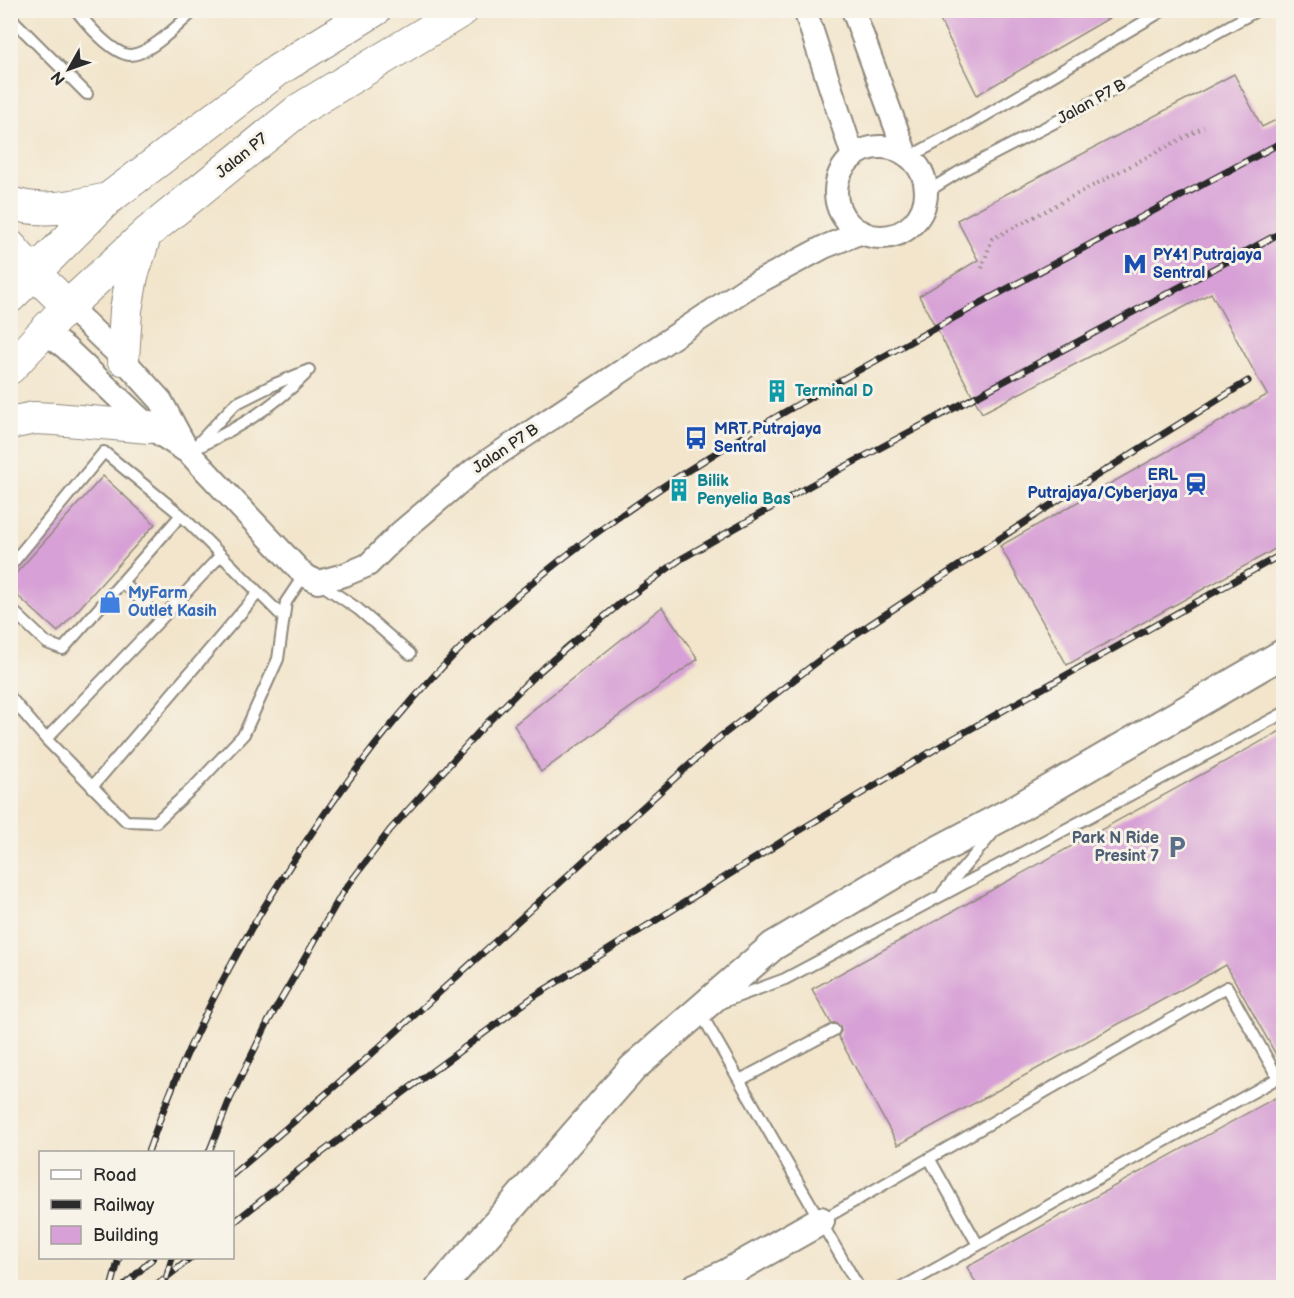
<svg xmlns="http://www.w3.org/2000/svg" width="1294" height="1298" font-family="'Balsamiq Sans',sans-serif">
	<style>
		.building { fill: #d7a0d6 }
		.lines { fill: none; stroke-linecap: round; stroke-linejoin: round }
		.service-casing { stroke: #8e887c; stroke-width: 14 }
		.minor-casing { stroke: #8e887c; stroke-width: 26 }
		.tertiary-casing { stroke: #8e887c; stroke-width: 32 }
		.secondary-casing { stroke: #8e887c; stroke-width: 34 }
		.path { stroke: #8e887c; stroke-width: 4; stroke-dasharray: 1.5 4.5; stroke-linecap: butt }
		.service { stroke: #fff; stroke-width: 10 }
		.minor { stroke: #fff; stroke-width: 22 }
		.tertiary { stroke: #fff; stroke-width: 28 }
		.secondary { stroke: #fff; stroke-width: 32 }
		.rail-casing { stroke: #2b2b2b; stroke-width: 7 }
		.rail { stroke: #f7f3e8; stroke-width: 4.5; stroke-dasharray: 14; stroke-linecap: butt }
		.labels { text-anchor: middle; dominant-baseline: central; stroke-width: 6; stroke-linejoin: round; paint-order: stroke }
		.street-label { font-size: 16px; fill: #2b2b2b; stroke: #f7f3e8 }
		.transit-label { font-size: 16px; font-weight: bold; fill: #164399; stroke: #f7f3e8; text-anchor: start }
		.culture-label { font-size: 16px; font-weight: bold; fill: #0d838f; stroke: #f7f3e8; text-anchor: start }
		.shop-label { font-size: 16px; font-weight: bold; fill: #366cbe; stroke: #f7f3e8; text-anchor: start }
		.service-label { font-size: 16px; font-weight: bold; fill: #4e5e75; stroke: #f7f3e8; text-anchor: end }
	</style>
	<rect width="100%" height="100%" fill="#f7f3e8"/>
	<filter id="ink" filterUnits="userSpaceOnUse"><feTurbulence type="fractalNoise" baseFrequency=".0167" numOctaves="2"/><feDisplacementMap in="SourceGraphic" scale="12" xChannelSelector="R" yChannelSelector="G"/><feConvolveMatrix kernelMatrix="1 2 1 2 8 2 1 2 1" color-interpolation-filters="sRGB"/></filter>
	<filter id="wash" filterUnits="userSpaceOnUse"><feTurbulence type="fractalNoise" baseFrequency=".008" numOctaves="4" result="noise"/><feDisplacementMap in="SourceGraphic" scale="24" xChannelSelector="R" yChannelSelector="G"/><feGaussianBlur stdDeviation="1.35" result="paint"/><feColorMatrix in="noise" values="0 0 0 0 0 0 0 0 0 0 0 0 0 0 0 0 0 1.4 0 .05"/><feComposite in="paint" operator="in"/></filter>
	<g filter="url(#wash)">
		<rect width="100%" height="100%" fill="#f2e5cc"/>
		<g id="blocks">
			<path class="building" d="M935,10H1123L977,95Z
				M1234,74L1262,127L1284,116V544L1067,665L1000,546L1267,395L1211,293L982,413L919,296L978,260L957,220Z
				M103,476L155,524L58,632L10,589V580Z
				M662,607L698,659L541,772L514,725Z
				M1284,729V1069L1226,965L898,1145L838,1036L841,1031L840,1026L835,1023H831L812,989Z
				M1284,1093V1287H978L967,1267Z"/>
		</g>
	</g>
	<g filter="url(#ink)">
		<use href="#blocks" fill-opacity="0" stroke="#8e887c" stroke-width="1.5"/>
		<g class="lines">
			<g class="service-casing">
				<path id="service" d="M76,10C86,23 112,54 130,55C149,55 180,23 195,10
					M10,14L15,22L87,94
					M909,157L971,124L1164,10
					M925,193L959,172L1065,117L1258,10
					M197,448C240,426 270,410 305,375
					M189,453L235,404L275,384L309,370
					M10,566L104,452L181,515L283,617
					M318,582L358,609L410,654
					M123,583L161,619
					M10,608L47,643L63,649L181,515
					M10,697L46,739L126,821L156,822L197,784L244,734L278,659L286,602L304,575
					M46,739L161,619L221,555
					M92,787L258,593
					M943,892L993,833
					M723,1002L785,979L1284,713
					M700,1012L859,1288
					M740,1080L834,1030
					M929,1158L978,1245
					M822,1220L1227,987L1278,1078L901,1288"/>
			</g>
			<g class="minor-casing">
				<path id="minor" d="M805,10L853,156
					M853,10L906,155
					M836 192a45 45 0 1 1 90 0a45 45 0 1 1-90 0Z
					M68,306L123,359L161,401L188,451
					M43,331L66,348L149,427L189,453L304,575L318,582L344,575L368,565L400,533L474,470L745,289L824,247L862,232"/>
			</g>
			<g class="tertiary-casing">
				<path id="tertiary" d="M440,1288L633,1068L773,946L901,870L1009,813L1284,653
					M695,1288L728,1273L820,1221"/>
			</g>
			<g class="secondary-casing">
				<path id="secondary" d="M10,203C43,214 75,206 108,199
					M10,246L33,272L68,306
					M10,297L108,199L278,70L375,10
					M123,359L126,310L132,276L145,236
					M10,368L68,306L147,233L300,109L463,10
					M10,423L34,418L55,419L149,427"/>
			</g>
			<path class="path" d="M982,268L992,239L1204,127"/>
			<use href="#service" class="service"/>
			<use href="#minor" class="minor"/>
			<use href="#tertiary" class="tertiary"/>
			<use href="#secondary" class="secondary"/>
			<g class="rail-casing">
				<path id="rail" d="M148,1152C187,1038 245,931 313,831C376,737 449,650 537,579C645,490 766,421 888,354C1019,281 1152,212 1284,141
					M209,1152L230,1099L268,1022L343,892L390,830L486,724L533,677L570,645L622,602L681,559L811,485L1284,231
					M232,1175L365,1060L720,737L839,645L1072,491L1248,381
					M232,1224L309,1162L533,997L802,829L949,741L1284,553
					M166,1279L172,1258
					M111,1288L119,1258
					M122,1288L153,1258
					M153,1288L191,1258"/>
			</g>
			<use href="#rail" class="rail"/>
		</g>
	</g>
	<defs>
		<g id="metro-bare" transform="scale(1.8)"><path d="M-5.5 5V-5H-3L0 0L3-5H5.5V5H3V-.5L0 4L-3-.5V5Z" fill="#1a4fb4" stroke="#f7f3e8" stroke-width="2.5" paint-order="stroke"/></g>
		<g id="building-bare" transform="scale(1.8)"><path d="M-4-6H4V6H1V3H-1V6H-4ZM-2.5-4.3h1.7v1.8h-1.7ZM.8-4.3h1.7v1.8H.8ZM-2.5-1h1.7V.8h-1.7ZM.8-1h1.7V.8H.8Z" fill="#0f9aa8" stroke="#f7f3e8" stroke-width="2.5" paint-order="stroke"/></g>
		<g id="bus-bare" transform="scale(1.8)"><path d="M-5-6H5V4H4V6H2V4H-2V6H-4V4H-5ZM-3.5-4V0h7V-4ZM-3.5 1.2v1.5H-2V1.2ZM2 1.2v1.5H3.5V1.2Z" fill="#1a4fb4" stroke="#f7f3e8" stroke-width="2.5" paint-order="stroke"/></g>
		<g id="station-bare" transform="scale(1.8)"><path d="M-3-6H3Q5-6 5-4V2Q5 4 3 4L4.5 6H3L1.5 4h-3L-3 6H-4.5L-3 4Q-5 4-5 2V-4Q-5-6-3-6ZM-3.5-4v3h7v-3ZM-3.5 1v1.5H-2V1ZM2 1v1.5H3.5V1Z" fill="#1a4fb4" stroke="#f7f3e8" stroke-width="2.5" paint-order="stroke"/></g>
		<g id="shop-bare" transform="scale(1.8)"><path d="M-5-2.5h2.3a2.7 3.5 0 0 1 5.4 0H5L5.5 6h-11ZM-1.5-2.5h3a1.5 2.3 0 0 0-3 0Z" fill="#3f7fe0" stroke="#f7f3e8" stroke-width="2.5" paint-order="stroke"/></g>
		<g id="parking-bare" transform="scale(1.8)"><path d="M-3.5-5.5H1a3.5 3.5 0 0 1 0 7H-1V5.5H-3.5ZM-1-3.4V-.6H.8a1.4 1.4 0 0 0 0-2.8Z" fill="#5c6f8a" stroke="#f7f3e8" stroke-width="2.5" paint-order="stroke"/></g>
	</defs>
	<g fill-rule="evenodd">
		<use href="#metro-bare" x="1135" y="264"/>
		<use href="#building-bare" x="777" y="391"/>
		<use href="#bus-bare" x="696" y="438"/>
		<use href="#station-bare" x="1196" y="484"/>
		<use href="#building-bare" x="679" y="490"/>
		<use href="#shop-bare" x="110" y="602"/>
		<use href="#parking-bare" x="1177" y="847"/>
	</g>
	<g class="labels">
		<g class="street-label">
			<text transform="translate(1092 102) rotate(-29)">Jalan P7 B</text>
			<text transform="translate(242 156) rotate(-39)">Jalan P7</text>
			<text transform="translate(506 449) rotate(-34)">Jalan P7 B</text>
		</g>
		<g class="transit-label">
			<text x="1153" y="255">PY41 Putrajaya<tspan x="1153" dy="18">Sentral</tspan></text>
			<text x="714" y="429">MRT Putrajaya<tspan x="714" dy="18">Sentral</tspan></text>
			<text x="1178" y="475" text-anchor="end">ERL<tspan x="1178" dy="18">Putrajaya/Cyberjaya</tspan></text>
		</g>
		<g class="culture-label">
			<text x="795" y="391">Terminal D</text>
			<text x="697" y="481">Bilik<tspan x="697" dy="18">Penyelia Bas</tspan></text>
		</g>
		<g class="shop-label">
			<text x="128" y="593">MyFarm<tspan x="128" dy="18">Outlet Kasih</tspan></text>
		</g>
		<g class="service-label">
			<text x="1159" y="838">Park N Ride<tspan x="1159" dy="18">Presint 7</tspan></text>
		</g>
	</g>
	<rect width="1294" height="1298" fill="none" stroke="#f7f3e8" stroke-width="36"/>
	<rect x="39" y="1151" width="195" height="108" fill="#f7f3e8" stroke="#a5a39c" stroke-width="1.5"/>
	<rect x="51" y="1170" width="30" height="9" fill="#ffffff" stroke="#a5a39c" stroke-width="1.5"/>
	<text x="93" y="1181" font-size="18" fill="#2b2b2b">Road</text>
	<rect x="51" y="1200" width="30" height="9" fill="#2b2b2b" stroke="#a5a39c" stroke-width="1.5"/>
	<text x="93" y="1211" font-size="18" fill="#2b2b2b">Railway</text>
	<rect x="51" y="1226" width="30" height="18" fill="#d7a0d6" stroke="#a5a39c" stroke-width="1.5"/>
	<text x="93" y="1241" font-size="18" fill="#2b2b2b">Building</text>
	<g transform="translate(69 69) rotate(230)" stroke="#f7f3e8" stroke-width="4.5" paint-order="stroke">
	<path d="M0-4.5L10 22L0 15L-10 22Z" fill="#2b2b2b"/>
	<text y="-9" font-size="16" font-weight="bold" text-anchor="middle" fill="#2b2b2b">N</text>
	</g>
</svg>
